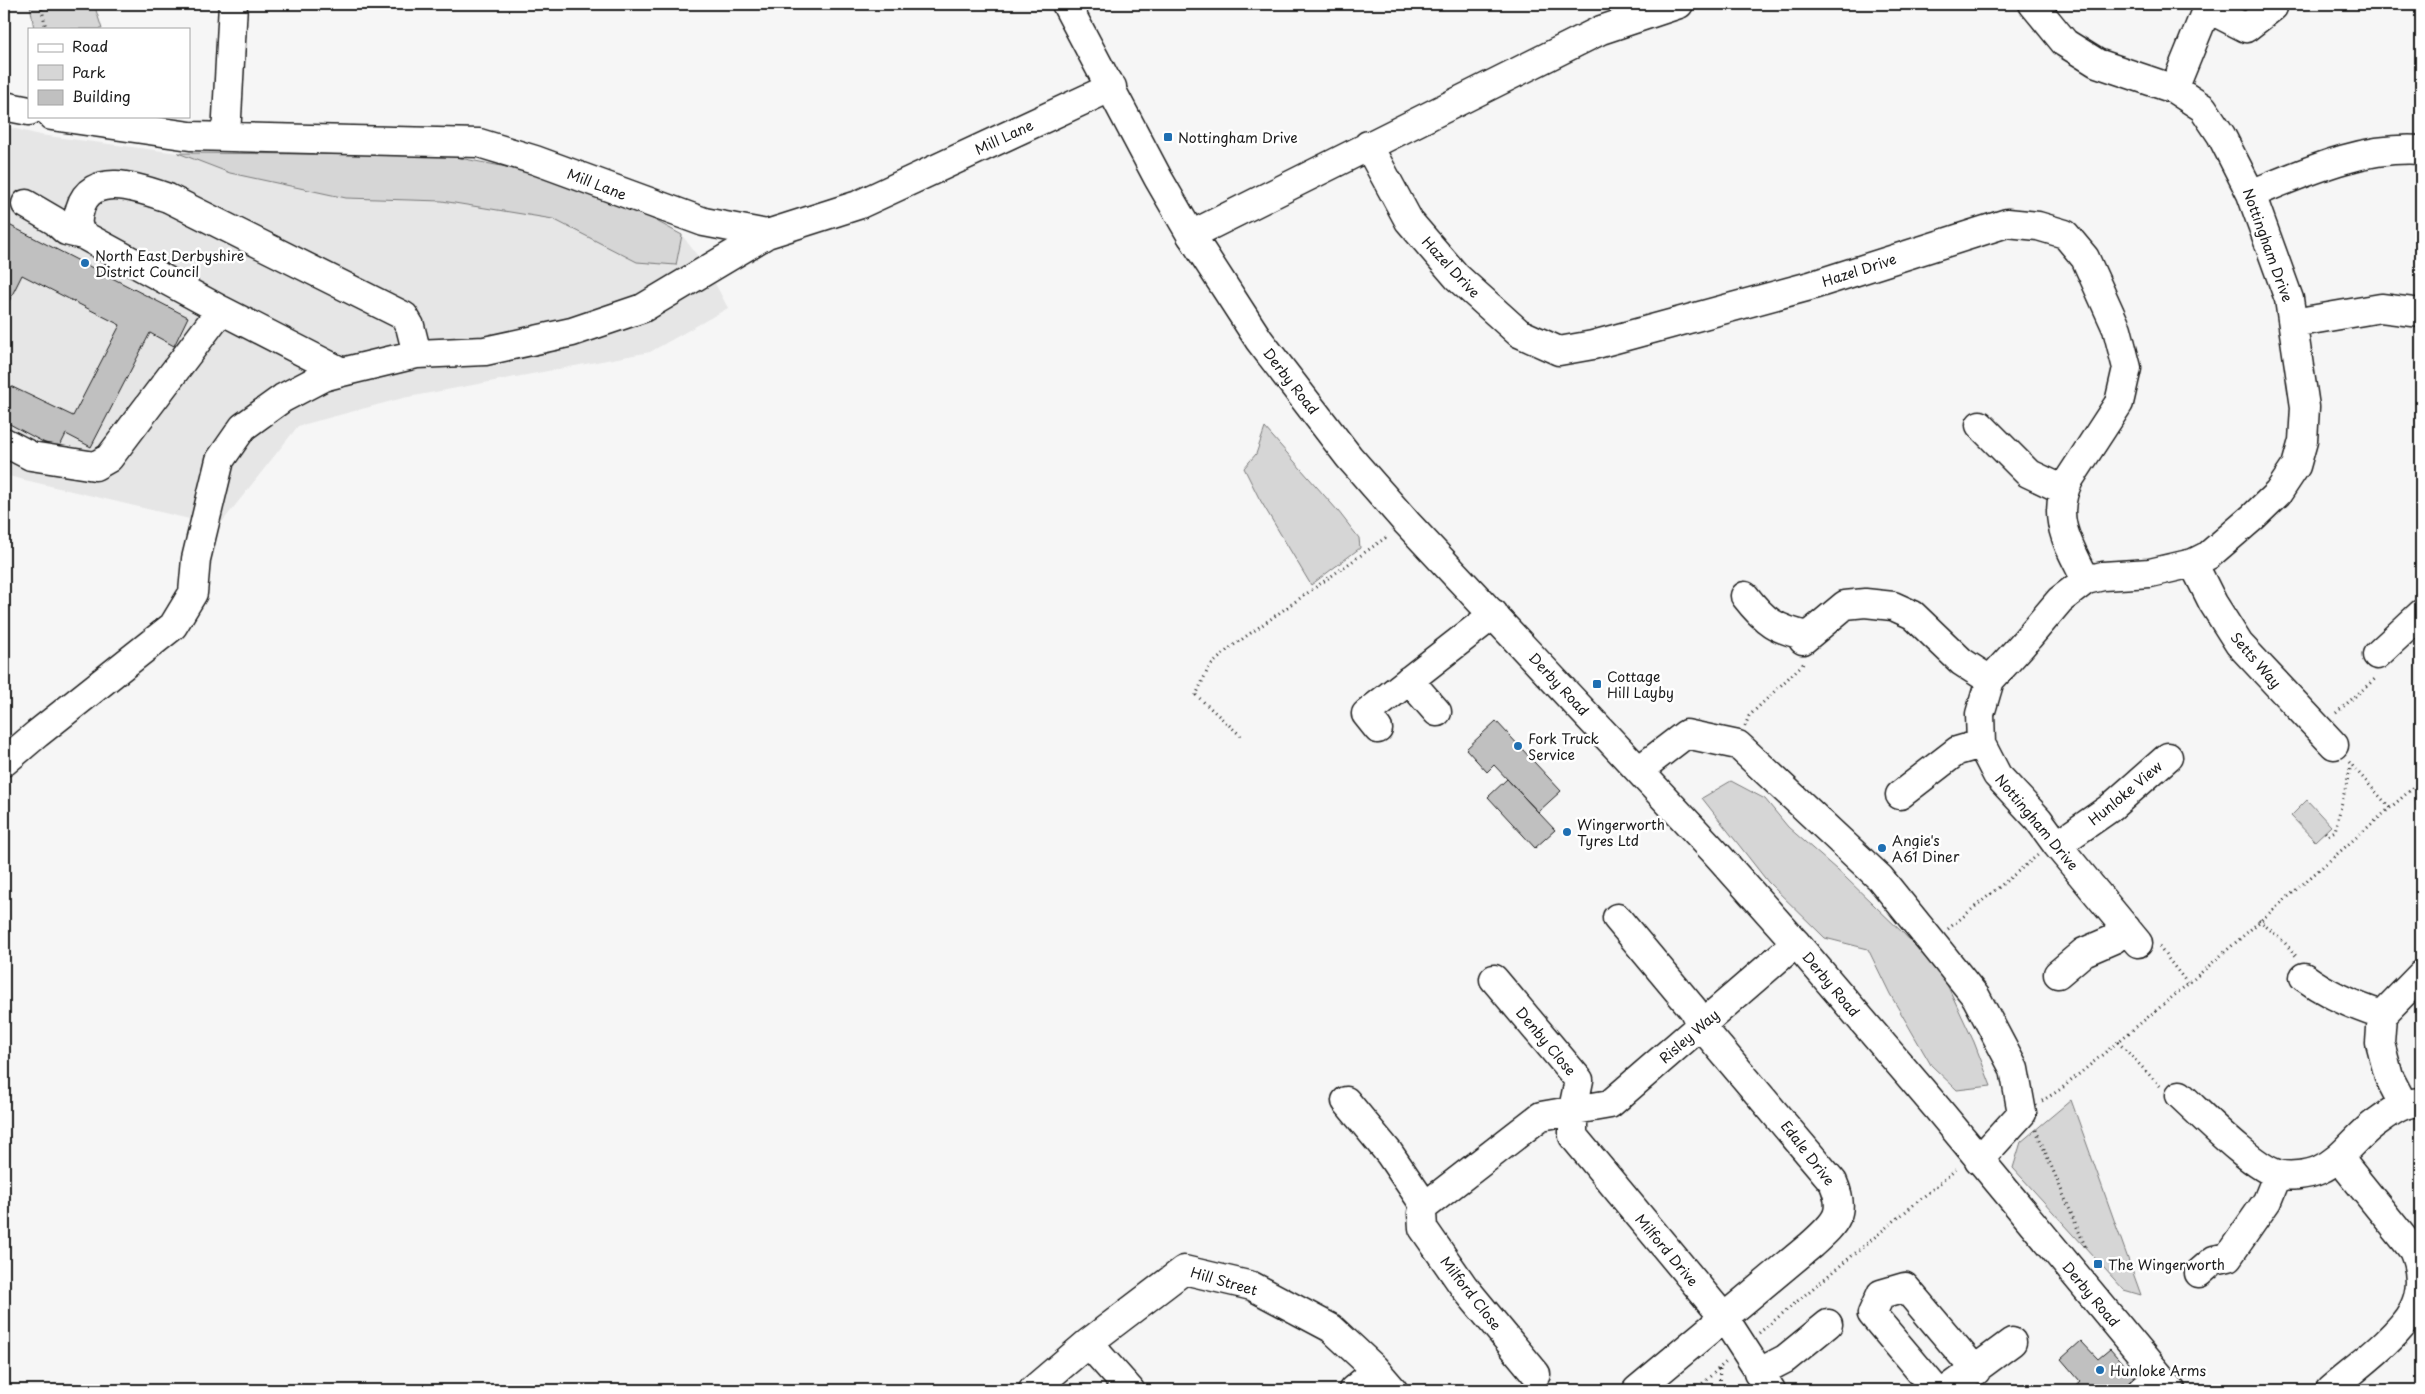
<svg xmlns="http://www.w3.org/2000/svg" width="2425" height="1394" font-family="'Playpen Sans',sans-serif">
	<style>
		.built { fill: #e6e6e6 }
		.green { fill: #d6d6d6; stroke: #797979 }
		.building { fill: #c0c0c0; stroke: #1c1c1c }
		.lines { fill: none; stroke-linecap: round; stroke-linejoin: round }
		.minor-casing { stroke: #1c1c1c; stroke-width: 31 }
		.highway-casing { stroke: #1c1c1c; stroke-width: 31 }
		.path { stroke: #1c1c1c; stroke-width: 3; stroke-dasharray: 1 4; stroke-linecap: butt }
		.minor { stroke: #fff; stroke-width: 28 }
		.highway { stroke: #fff; stroke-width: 28 }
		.poi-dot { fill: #1f6fb2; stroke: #fff; stroke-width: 2 }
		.labels { text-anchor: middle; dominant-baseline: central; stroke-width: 5; stroke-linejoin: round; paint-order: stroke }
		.street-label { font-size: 14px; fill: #1c1c1c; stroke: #fff }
		.poi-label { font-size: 14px; fill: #1c1c1c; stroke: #fff; text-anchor: start }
	</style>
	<rect width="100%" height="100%" fill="#f6f6f6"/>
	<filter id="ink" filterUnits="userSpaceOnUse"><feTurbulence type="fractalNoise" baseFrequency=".02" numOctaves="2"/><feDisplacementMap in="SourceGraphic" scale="10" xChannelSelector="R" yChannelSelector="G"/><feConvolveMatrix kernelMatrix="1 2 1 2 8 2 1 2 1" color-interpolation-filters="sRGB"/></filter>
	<g filter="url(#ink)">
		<path class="built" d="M4,126L40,135L178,153L444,155L638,211L682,235L708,270L728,308L650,352L403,398L298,426L219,526L4,475Z"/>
		<path class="green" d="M30,4H94L102,29H34Z
			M178,153L444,155L558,177L638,211L682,235L676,265L637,262L553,219L442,201L346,198L230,173Z
			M1265,428L1338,511L1359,538L1360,548L1311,585L1259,498L1244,468L1256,454Z
			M1731,781L1765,799L1788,827L1845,877L1903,933L1942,974L1974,1042L1991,1086L1957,1090L1931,1065L1890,994L1868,949L1825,938L1768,882L1702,798Z
			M2307,800L2331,826L2315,841L2291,816Z
			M2071,1100L2141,1295L2124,1290L2013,1168L2021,1142Z"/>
		<path class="building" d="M9,225L188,317L174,346L150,333L91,447L66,434L58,450L4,421V383L73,416L120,325L22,275L4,311V235Z
			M1496,721L1561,791L1538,812L1494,765L1487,772L1466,749Z
			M1507,779L1555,830L1535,848L1488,797Z
			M2081,1341L2098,1359L2110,1349L2140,1383L2131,1390H2070L2080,1381L2061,1359Z"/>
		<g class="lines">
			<g class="minor-casing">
				<path id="minor" d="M2033,4L2065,43L2097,63L2174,89L2203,108L2221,135L2251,194L2289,299L2305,407L2303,441L2296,466L2278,493L2253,517L2209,555L2193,563L2150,573L2103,576L2086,580L2060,600L2022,645L1990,680L1980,714L1981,744L1997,775L2038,819L2057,845L2138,943
					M2174,89L2207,8L2246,28L2273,7
					M4,106L29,111
					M52,116L190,136L479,143L535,160L704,222L767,234L858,205L1112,87
					M226,136L233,4
					M1368,145L1409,221L1457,277L1519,333L1559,351L1593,345L1810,286L2007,223L2038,226L2065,234L2085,258L2117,329L2127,368L2119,403L2070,478C2049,517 2069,545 2086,580
					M2251,194C2306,172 2361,146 2421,150
					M26,204L55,221L66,231L83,235
					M1191,235L1601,30L1679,4
					M2293,323L2381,308L2421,313
					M342,372L221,310L83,235C76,227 77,219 80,209C91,169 142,189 168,198L404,316L410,326L417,354
					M1980,425L2028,473L2064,490
					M4,442L31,456L95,466L109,458L221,310
					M2193,563L2213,603L2239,644L2334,745
					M1745,596C1765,622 1776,629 1807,636
					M1803,640L1845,605L1865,603L1893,606L1913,615L1962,662L1990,680
					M2377,655L2421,614
					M1409,680L1437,712
					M1378,729L1366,714L1494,614
					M4,762L37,734L173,626L193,593L196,559L220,460L243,427L283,398L323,377L342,372L417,354L485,351L572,332L643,308L767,234
					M1639,770L1686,734L1738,745L1880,878L1976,997L2014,1069L2022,1113L1979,1160
					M1900,795L1957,751L1981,744
					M2057,845L2110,808L2168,757
					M1617,918L1693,1009L1701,1026L1833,1182C1847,1214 1835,1223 1811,1245L1637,1390
					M2058,974L2084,952L2114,939L2126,928
					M2304,977C2327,994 2354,1006 2382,1015L2421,975
					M1494,979L1579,1080L1573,1109V1136L1725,1319L1771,1390
					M2382,1015L2380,1043L2389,1077L2403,1104
					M2180,1095C2201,1114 2253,1168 2278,1174C2289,1177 2308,1175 2319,1170C2342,1160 2355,1138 2374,1124C2391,1112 2400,1103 2421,1102
					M1346,1101L1389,1153L1425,1206
					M2199,1273L2214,1260L2228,1257L2267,1201L2278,1174
					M1088,1343L1130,1390
					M1758,1373L1785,1359L1828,1324
					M1536,1374L1464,1287L1423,1228L1422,1213L1425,1206L1541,1116L1610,1104L1796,943
					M1033,1390L1088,1343L1184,1270L1252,1286L1331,1328L1374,1368L1393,1390
					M1353,1390L1376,1371
					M1936,1390L1872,1314L1881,1294L1905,1287L1976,1371
					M1947,1390L2012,1342
					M2142,1390L2158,1376
					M2330,1390C2354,1369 2399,1337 2413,1310C2423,1291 2421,1269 2413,1250L2339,1158"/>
			</g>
			<g class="highway-casing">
				<path id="highway" d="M1066,4L1158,178L1191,235L1259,340L1349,457L1407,523L1714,851L1796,943L1937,1108L2171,1390"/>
			</g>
			<path class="path" d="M41,4L46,29
				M2336,713L2376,678
				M1745,726L1749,716L1805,662
				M1241,736L1196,695L1209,667L1231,647L1388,536
				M2349,762L2390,808
				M2325,832L2328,835L2335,831L2351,765
				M2259,920L2285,943L2296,956
				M1948,929L2038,855
				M2159,947L2188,984
				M2118,1042L2160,1086
				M2042,1101L2061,1089L2188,984L2421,781
				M2036,1130L2085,1246L2083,1249
				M1759,1333L1958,1168
				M1695,1390L1726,1362
				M1719,1390L1720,1368"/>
			<use href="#minor" class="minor"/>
			<use href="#highway" class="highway"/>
		</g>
	</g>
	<g class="poi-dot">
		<rect x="1163" y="132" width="10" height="10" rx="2.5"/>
		<circle cx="85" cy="263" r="5"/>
		<rect x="1592" y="679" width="10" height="10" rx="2.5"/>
		<circle cx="1518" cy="746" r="5"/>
		<circle cx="1567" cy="832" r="5"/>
		<circle cx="1882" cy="848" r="5"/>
		<rect x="2093" y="1259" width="10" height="10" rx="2.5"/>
		<circle cx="2100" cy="1370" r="5"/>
	</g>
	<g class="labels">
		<g class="street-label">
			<text transform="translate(1004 137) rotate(-25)">Mill Lane</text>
			<text transform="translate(597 184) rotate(21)">Mill Lane</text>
			<text transform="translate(2268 245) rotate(70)">Nottingham Drive</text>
			<text transform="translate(1451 267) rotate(47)">Hazel Drive</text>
			<text transform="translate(1859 270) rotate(-18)">Hazel Drive</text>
			<text transform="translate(1291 381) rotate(52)">Derby Road</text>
			<text transform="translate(2256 660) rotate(49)">Setts Way</text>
			<text transform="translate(1559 684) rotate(47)">Derby Road</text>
			<text transform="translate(2125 793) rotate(-40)">Hunloke View</text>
			<text transform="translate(2037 822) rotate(50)">Nottingham Drive</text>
			<text transform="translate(1831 984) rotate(50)">Derby Road</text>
			<text transform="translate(1689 1036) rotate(-41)">Risley Way</text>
			<text transform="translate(1546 1041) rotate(50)">Denby Close</text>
			<text transform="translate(1808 1153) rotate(52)">Edale Drive</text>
			<text transform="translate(1667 1250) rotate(50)">Milford Drive</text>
			<text transform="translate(1224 1281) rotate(16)">Hill Street</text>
			<text transform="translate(1471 1293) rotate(52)">Milford Close</text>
			<text transform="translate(2091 1294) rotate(50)">Derby Road</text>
		</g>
		<g class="poi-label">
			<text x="1178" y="137">Nottingham Drive</text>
			<text x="95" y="255">North East Derbyshire<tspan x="95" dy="16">District Council</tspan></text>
			<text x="1607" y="676">Cottage<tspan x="1607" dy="16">Hill Layby</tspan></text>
			<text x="1528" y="738">Fork Truck<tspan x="1528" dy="16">Service</tspan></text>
			<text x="1577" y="824">Wingerworth<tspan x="1577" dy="16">Tyres Ltd</tspan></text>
			<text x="1892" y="840">Angie's<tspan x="1892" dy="16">A61 Diner</tspan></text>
			<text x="2108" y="1264">The Wingerworth</text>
			<text x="2110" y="1370">Hunloke Arms</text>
		</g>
	</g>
	<rect width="2425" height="1394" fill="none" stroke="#fff" stroke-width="20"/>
	<rect x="10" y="10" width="2405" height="1374" fill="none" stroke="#1c1c1c" stroke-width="2" filter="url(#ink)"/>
	<rect x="28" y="28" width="162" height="90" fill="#ffffff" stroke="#a4a4a4"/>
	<rect x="38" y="44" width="25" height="8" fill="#ffffff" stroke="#a4a4a4"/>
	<text x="72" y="52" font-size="15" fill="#1c1c1c">Road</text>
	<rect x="38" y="65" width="25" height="15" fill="#d6d6d6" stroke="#a4a4a4"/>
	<text x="72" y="78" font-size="15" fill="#1c1c1c">Park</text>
	<rect x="38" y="90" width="25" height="15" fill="#c0c0c0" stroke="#a4a4a4"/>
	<text x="72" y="102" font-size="15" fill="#1c1c1c">Building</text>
</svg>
